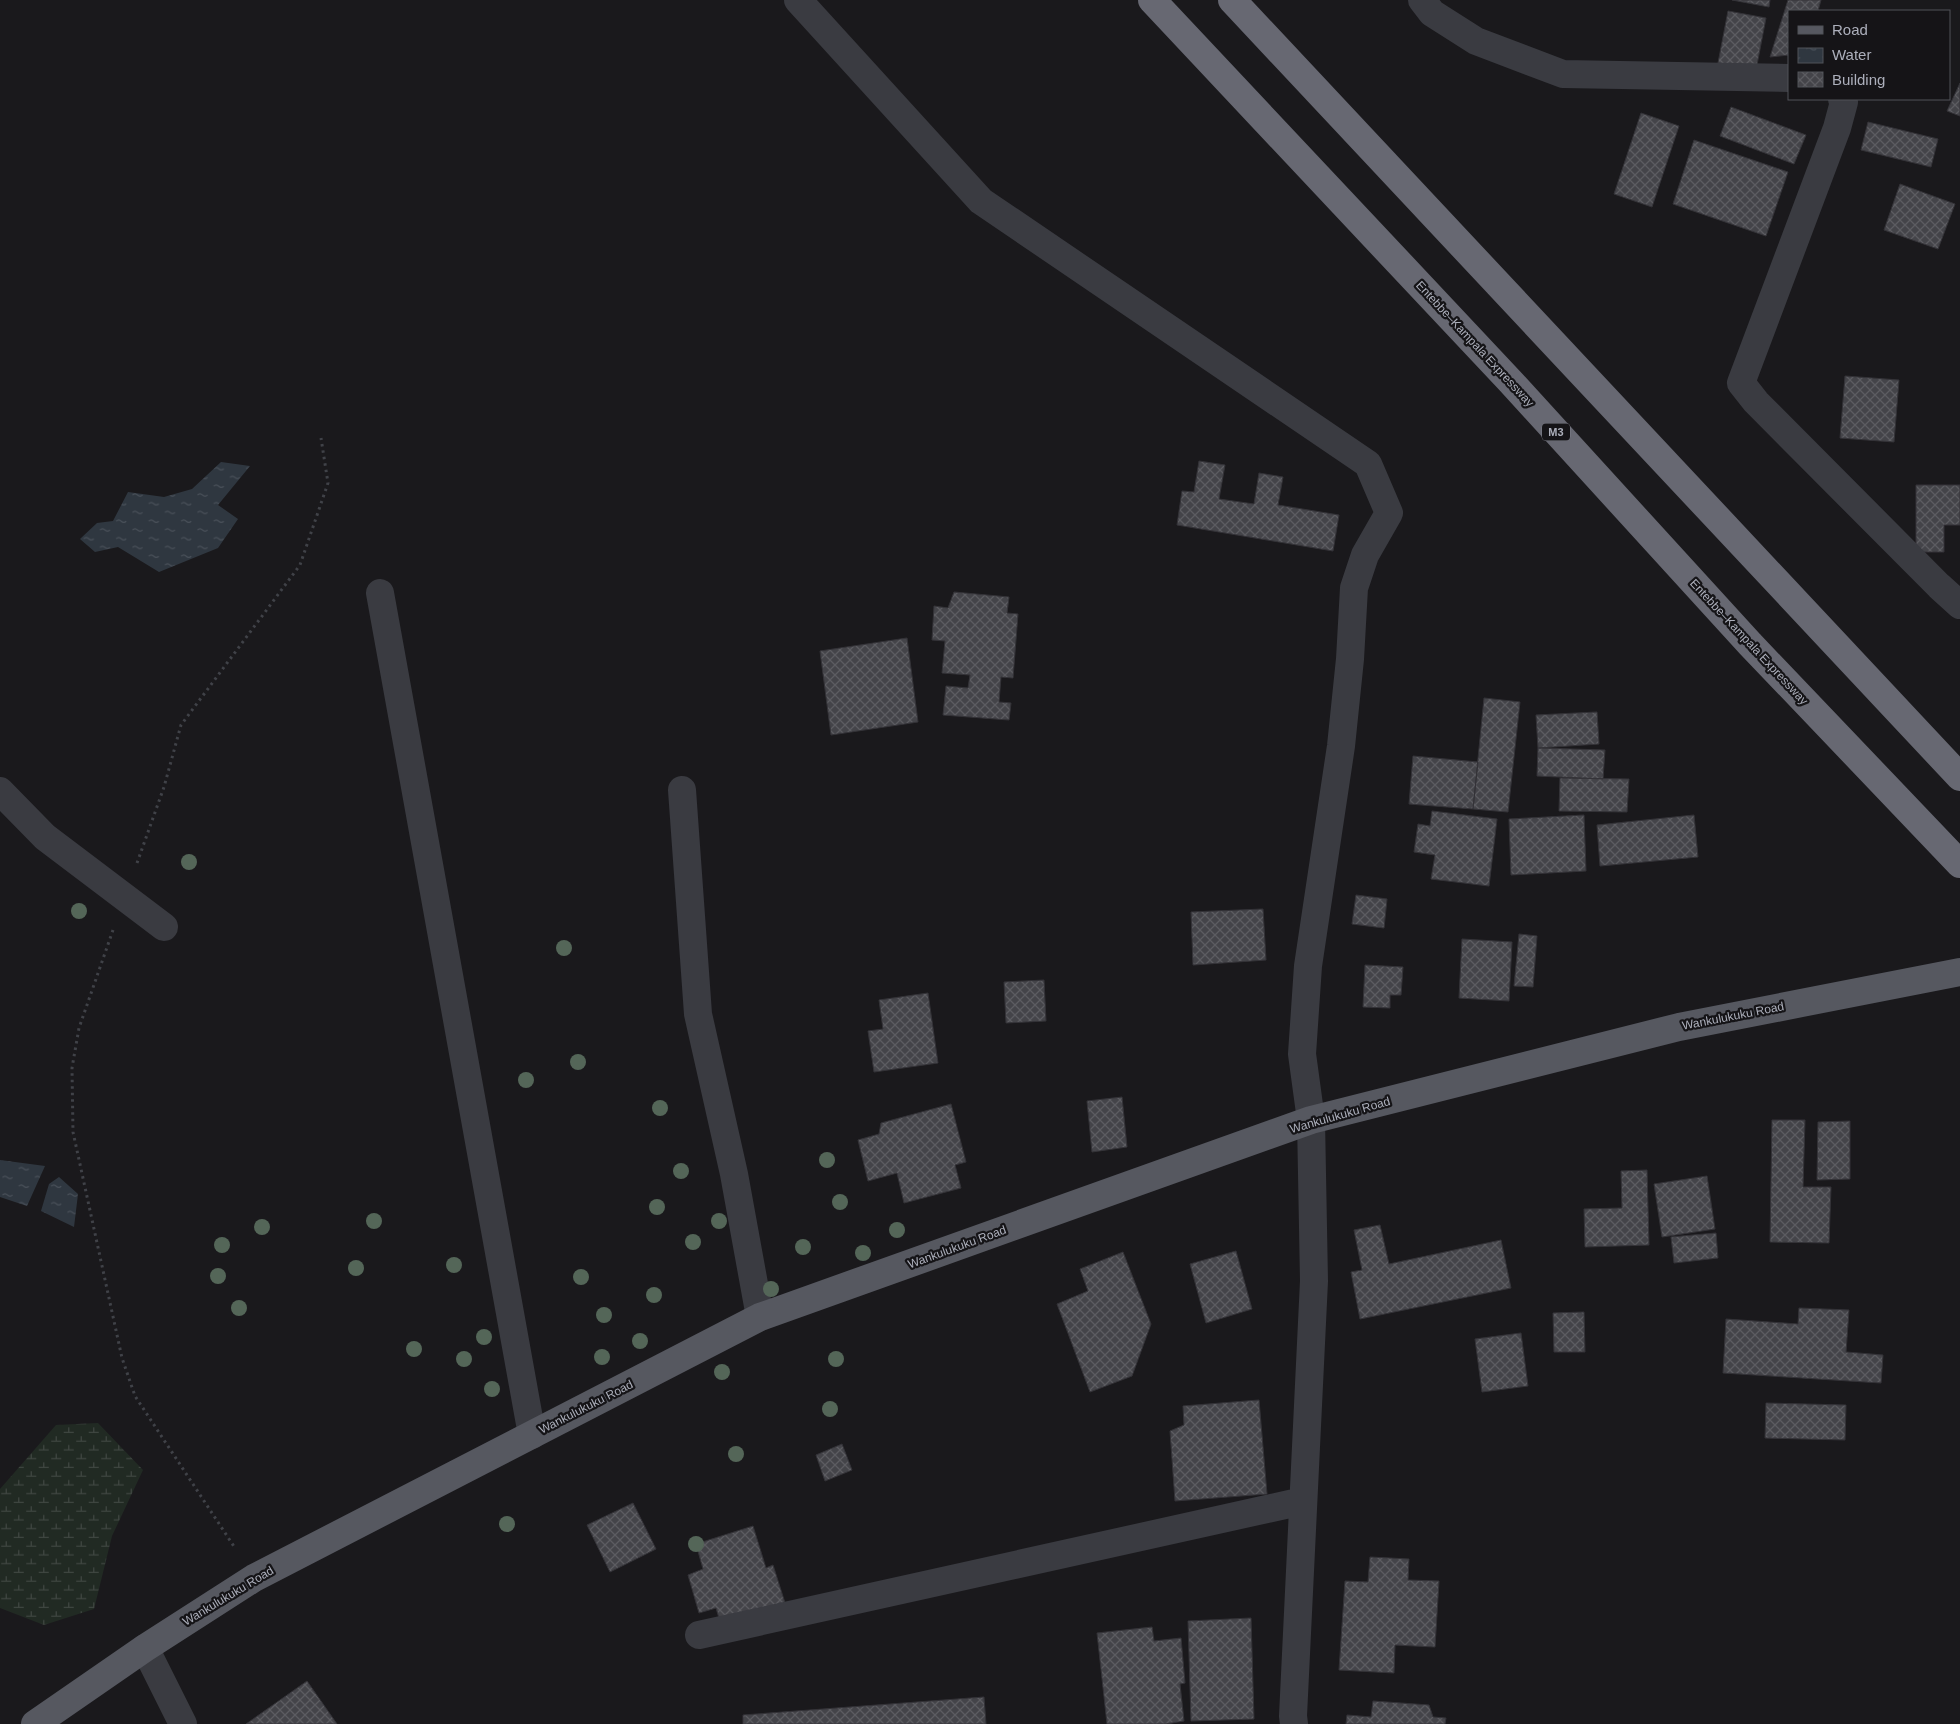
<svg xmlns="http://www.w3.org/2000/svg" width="1960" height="1724" font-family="Arial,sans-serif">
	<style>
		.wetland { fill: url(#wetland-marsh) }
		.water { fill: url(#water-ripples) }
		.building { fill: url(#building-cross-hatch); stroke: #343338 }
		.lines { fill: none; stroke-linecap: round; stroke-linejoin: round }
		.path { stroke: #404248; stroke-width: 3; stroke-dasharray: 2.5 4; stroke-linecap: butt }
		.minor { stroke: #3a3b41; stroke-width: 28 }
		.major { stroke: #565860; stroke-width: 28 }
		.highway { stroke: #676872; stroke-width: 28 }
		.tree { fill: #546658 }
		.labels { text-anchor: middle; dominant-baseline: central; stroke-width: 4.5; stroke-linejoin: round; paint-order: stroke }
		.shield { fill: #151417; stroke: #7f808a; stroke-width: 1 }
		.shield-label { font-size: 11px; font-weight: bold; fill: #acafbb }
		.street-label { font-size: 12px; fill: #acafbb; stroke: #151417 }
	</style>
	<defs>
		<pattern id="wetland-marsh" width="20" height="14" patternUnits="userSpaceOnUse" patternTransform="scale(1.25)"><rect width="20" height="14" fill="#212a23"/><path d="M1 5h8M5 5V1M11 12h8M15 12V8" fill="none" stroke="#3f4641"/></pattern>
		<pattern id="water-ripples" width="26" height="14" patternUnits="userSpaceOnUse" patternTransform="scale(1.25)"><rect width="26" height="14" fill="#2f3740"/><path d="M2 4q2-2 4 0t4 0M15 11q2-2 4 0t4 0" fill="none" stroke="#4a515a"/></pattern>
		<pattern id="building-cross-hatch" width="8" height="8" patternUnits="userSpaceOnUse" patternTransform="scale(1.25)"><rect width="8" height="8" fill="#444449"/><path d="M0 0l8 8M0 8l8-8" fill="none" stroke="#5c5c61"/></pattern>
	</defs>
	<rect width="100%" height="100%" fill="#1a191c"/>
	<path class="wetland" d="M98,1423L143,1470L112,1536L94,1609L44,1625L0,1608V1489L56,1425Z"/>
	<path class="water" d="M221,462L250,466L218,505L238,519L218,548L159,572L118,547L95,552L80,539L97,523L113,521L128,492L164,497L192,489Z
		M0,1160L45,1166L27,1206L0,1197Z
		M59,1177L78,1194L74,1227L41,1211L49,1184Z"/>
	<path class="building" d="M1732,0H1770L1769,7Z
		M1788,0H1821L1818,11H1789V55L1770,57Z
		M1728,11L1766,18L1756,70L1718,63Z
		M1960,83V116L1947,111Z
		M1731,107L1806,135L1794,164L1720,136Z
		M1641,113L1679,126L1652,207L1614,194Z
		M1868,122L1938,139L1931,167L1861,150Z
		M1694,140L1788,172L1766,236L1673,204Z
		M1900,184L1955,204L1938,249L1884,230Z
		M1845,376L1899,380L1894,442L1840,438Z
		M1199,461L1225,465L1219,499L1254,504L1259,473L1283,477L1278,505L1339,515L1333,551L1177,525L1182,491L1194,492Z
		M1916,485H1960V525H1944V552H1916Z
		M954,592L1009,597L1007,613L1018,614L1013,678L1001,677L999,702L1011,703L1009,720L943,715L946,686L968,688L970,675L942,673L945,641L932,640L934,606L948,608Z
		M907,638L918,722L831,735L820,651Z
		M1484,698L1520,702L1508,812L1473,809Z
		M1597,712L1599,744L1538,748L1536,715Z
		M1538,748L1605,750L1603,779L1537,776Z
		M1413,756L1478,762L1473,809L1409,804Z
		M1560,778L1629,779L1627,812L1559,811Z
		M1432,811L1497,819L1489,886L1431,879L1435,855L1414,852L1418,824L1430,826Z
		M1584,815L1586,871L1511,875L1509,819Z
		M1694,815L1698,857L1600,866L1597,825Z
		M1356,895L1387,899L1384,928L1352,924Z
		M1263,909L1266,960L1193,965L1191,912Z
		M1519,934L1537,936L1533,987L1514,986Z
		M1462,939L1512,942L1509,1001L1459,998Z
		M1365,965L1403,967L1401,995H1390V1008L1363,1007Z
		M1044,980L1046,1021L1006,1023L1004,982Z
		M928,993L938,1063L874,1072L868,1031L883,1029L879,1000Z
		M1122,1097L1127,1147L1092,1152L1087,1101Z
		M951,1104L966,1162L955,1165L961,1188L904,1203L897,1173L868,1181L858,1140L879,1134L881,1123Z
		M1772,1120H1805L1803,1187H1831L1829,1243L1770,1242Z
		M1850,1121V1179L1817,1180L1818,1122Z
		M1647,1170L1649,1245L1585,1247L1584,1209L1622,1208L1621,1171Z
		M1707,1176L1715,1229L1662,1237L1654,1184Z
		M1380,1225L1389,1264L1501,1240L1511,1288L1360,1319L1351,1272L1362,1270L1354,1230Z
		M1716,1233L1718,1258L1674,1263L1671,1237Z
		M1236,1251L1252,1309L1206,1323L1190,1264Z
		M1123,1252L1151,1324L1132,1376L1090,1392L1057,1304L1088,1291L1080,1269Z
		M1799,1308L1849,1310L1846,1352L1883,1355L1881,1383L1723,1373L1726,1319L1798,1324Z
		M1584,1312L1585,1352H1554L1553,1313Z
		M1521,1333L1528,1386L1482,1392L1475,1339Z
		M1259,1400L1267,1494L1175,1501L1170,1431L1184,1425L1183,1406Z
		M1766,1403L1846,1405L1845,1440L1765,1438Z
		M842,1444L852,1470L825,1481L816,1455Z
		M633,1503L656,1549L610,1572L587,1525Z
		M753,1526L766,1568L773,1565L786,1606L721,1625L716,1608L699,1613L688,1575L703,1569L696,1544Z
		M1370,1557L1409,1559L1408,1580L1439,1581L1435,1647L1395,1645L1394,1673L1339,1670L1345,1581L1368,1582Z
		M1251,1618L1254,1719L1191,1721L1188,1621Z
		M1152,1627L1154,1641L1181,1638L1185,1683L1180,1684L1184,1721L1166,1724H1107L1097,1633Z
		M307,1681L337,1724H246Z
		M984,1697L986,1724H743V1715Z
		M1373,1701L1429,1705L1433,1717L1446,1718L1445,1724H1346L1347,1715L1371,1717Z"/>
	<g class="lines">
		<path class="path" d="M137,863L164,787L181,725L300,565L328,483L321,438
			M113,930L79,1028L72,1068L73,1132L122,1358L135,1396L235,1548"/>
		<path class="minor" d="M798,0L981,201L1368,464L1389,513L1365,555L1354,588L1350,659L1341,746L1308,966L1302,1054L1311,1120L1314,1281L1293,1716L1294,1724
			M1422,0L1432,13L1476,41L1563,74L1789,78
			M1842,99L1844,102L1837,128L1741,383L1756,402L1939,586L1960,605
			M380,593L532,1435
			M682,790L698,1014L734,1174L760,1317
			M0,791L45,837L164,927
			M699,1635L1303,1501
			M145,1648L183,1724"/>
		<path class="major" d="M35,1724L145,1648L254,1578L760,1317L1311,1120L1679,1027L1960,972"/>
		<path class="highway" d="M1152,0L1510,381L1750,644L1960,864
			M1232,0L1960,777"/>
	</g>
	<g class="tree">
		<circle cx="189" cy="862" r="8"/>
		<circle cx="79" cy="911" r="8"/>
		<circle cx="564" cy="948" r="8"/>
		<circle cx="578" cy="1062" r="8"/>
		<circle cx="526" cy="1080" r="8"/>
		<circle cx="660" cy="1108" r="8"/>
		<circle cx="827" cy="1160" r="8"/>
		<circle cx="681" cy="1171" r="8"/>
		<circle cx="840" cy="1202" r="8"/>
		<circle cx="657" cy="1207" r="8"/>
		<circle cx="374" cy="1221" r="8"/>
		<circle cx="719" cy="1221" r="8"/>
		<circle cx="262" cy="1227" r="8"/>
		<circle cx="897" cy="1230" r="8"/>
		<circle cx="693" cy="1242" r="8"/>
		<circle cx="222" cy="1245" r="8"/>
		<circle cx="803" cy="1247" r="8"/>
		<circle cx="863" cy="1253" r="8"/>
		<circle cx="454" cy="1265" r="8"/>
		<circle cx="356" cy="1268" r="8"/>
		<circle cx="218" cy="1276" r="8"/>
		<circle cx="581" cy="1277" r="8"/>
		<circle cx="771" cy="1289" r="8"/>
		<circle cx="654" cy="1295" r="8"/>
		<circle cx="239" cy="1308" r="8"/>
		<circle cx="604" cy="1315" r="8"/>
		<circle cx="484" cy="1337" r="8"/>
		<circle cx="640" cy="1341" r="8"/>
		<circle cx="414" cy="1349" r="8"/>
		<circle cx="602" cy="1357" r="8"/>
		<circle cx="464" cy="1359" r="8"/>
		<circle cx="836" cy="1359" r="8"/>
		<circle cx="722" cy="1372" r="8"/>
		<circle cx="492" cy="1389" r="8"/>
		<circle cx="830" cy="1409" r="8"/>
		<circle cx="736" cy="1454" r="8"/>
		<circle cx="507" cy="1524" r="8"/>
		<circle cx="696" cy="1544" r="8"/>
	</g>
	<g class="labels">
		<rect class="shield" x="1542" y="423.5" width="28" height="17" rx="4"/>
		<g class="shield-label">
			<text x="1556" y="432">M3</text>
		</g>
		<g class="street-label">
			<text transform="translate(1475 344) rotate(47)">Entebbe–Kampala Expressway</text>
			<text transform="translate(1749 642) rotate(47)">Entebbe–Kampala Expressway</text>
			<text transform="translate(1733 1016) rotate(-11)">Wankulukuku Road</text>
			<text transform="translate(1340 1115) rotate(-16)">Wankulukuku Road</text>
			<text transform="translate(957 1247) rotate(-20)">Wankulukuku Road</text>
			<text transform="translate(586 1407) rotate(-27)">Wankulukuku Road</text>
			<text transform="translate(228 1596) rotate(-31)">Wankulukuku Road</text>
		</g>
	</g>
	<rect x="1788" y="10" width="162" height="90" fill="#151417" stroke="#515259"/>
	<rect x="1798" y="26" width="25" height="8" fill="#565860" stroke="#515259"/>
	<text x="1832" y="35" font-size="15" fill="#acafbb">Road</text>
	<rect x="1798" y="48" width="25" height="15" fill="url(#water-ripples)" stroke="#515259"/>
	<text x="1832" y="60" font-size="15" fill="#acafbb">Water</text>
	<rect x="1798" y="72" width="25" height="15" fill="url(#building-cross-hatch)" stroke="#515259"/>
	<text x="1832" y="85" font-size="15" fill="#acafbb">Building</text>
</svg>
